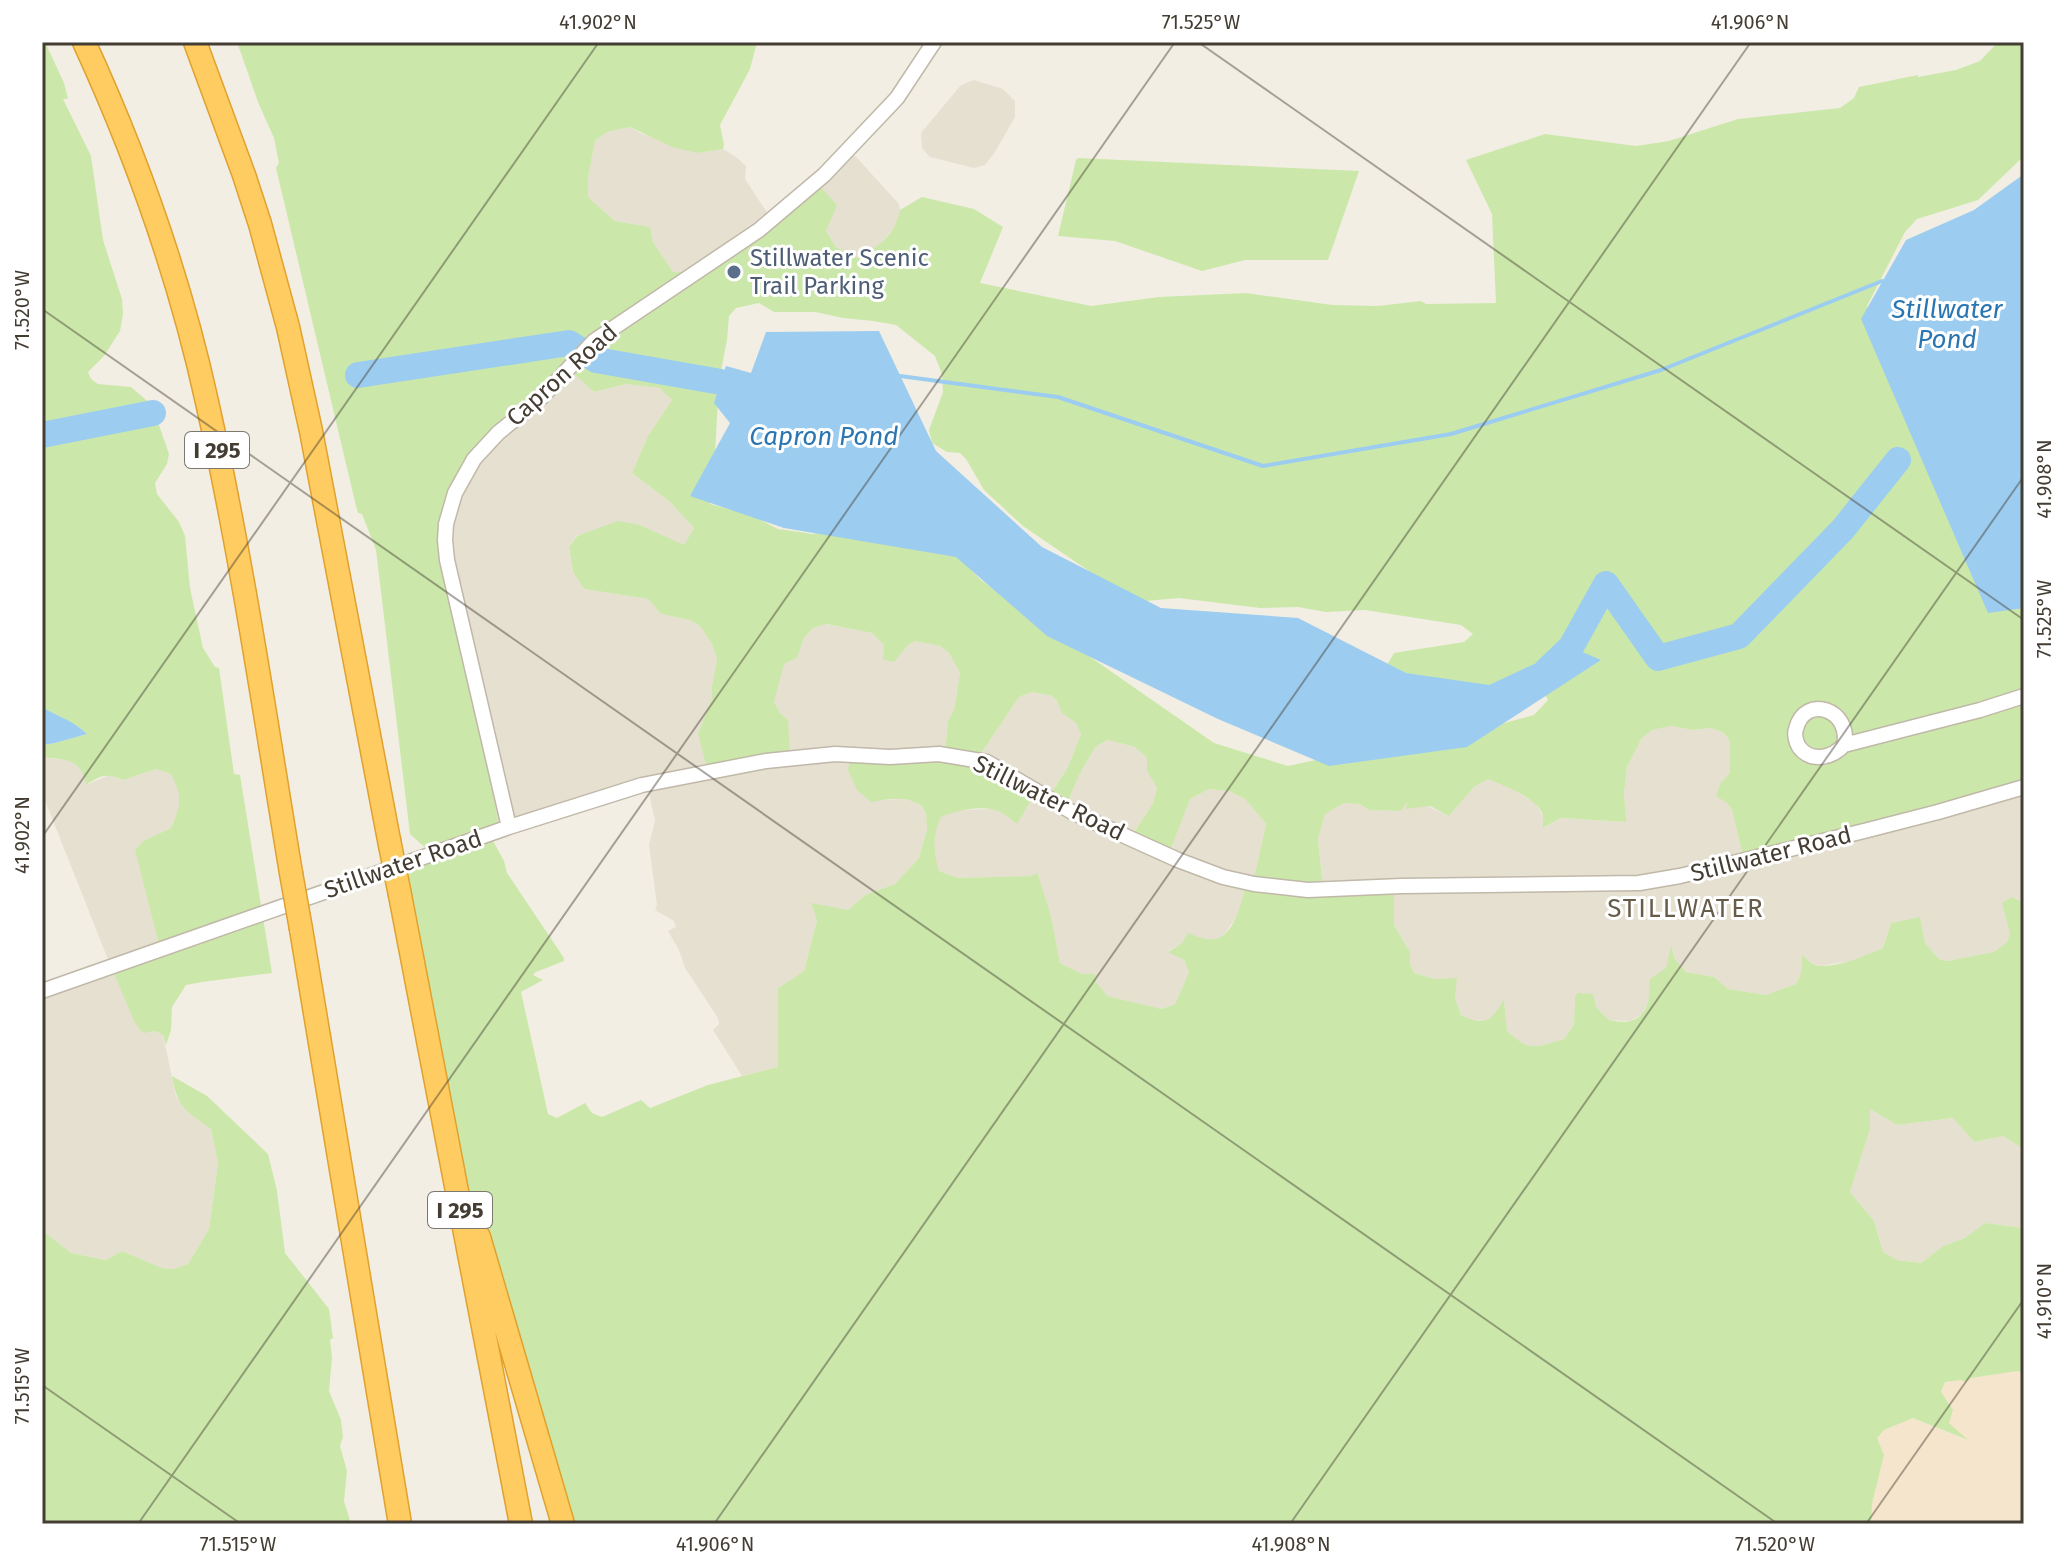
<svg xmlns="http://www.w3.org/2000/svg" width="2066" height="1566" font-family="'Fira Sans',sans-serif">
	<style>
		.residential { fill: #e6e0d1 }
		.commercial { fill: #f5e5cc }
		.green { fill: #cbe8aa; fill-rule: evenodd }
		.water { fill: #9ccdf1 }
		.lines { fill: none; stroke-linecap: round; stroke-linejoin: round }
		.stream { stroke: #9ccdf1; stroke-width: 4 }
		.river { stroke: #9ccdf1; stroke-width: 26 }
		.minor-casing { stroke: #c0b8a8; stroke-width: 17 }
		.highway-casing { stroke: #e0a12e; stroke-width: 25 }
		.minor { stroke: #fff; stroke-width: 14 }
		.highway { stroke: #ffcc61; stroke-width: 22 }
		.highway-bridge-casing { stroke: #e0a12e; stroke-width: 25; stroke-linecap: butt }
		.highway-bridge { stroke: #ffcc61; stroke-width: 22 }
		.ticks { fill: none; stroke: #443d33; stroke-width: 2; stroke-opacity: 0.45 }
		.service-dot { fill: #5c6f8a; stroke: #fff; stroke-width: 3 }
		.labels { text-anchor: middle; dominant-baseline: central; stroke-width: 6; stroke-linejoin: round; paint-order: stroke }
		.shield { fill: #fff; stroke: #7c7770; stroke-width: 2 }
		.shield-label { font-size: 22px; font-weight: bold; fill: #443d33 }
		.service-label { font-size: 24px; fill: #4e5e75; stroke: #fff; text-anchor: start }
		.street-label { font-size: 24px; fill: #443d33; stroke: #fff }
		.water-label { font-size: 26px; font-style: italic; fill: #2b76b1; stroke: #fff }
		.neighbourhood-label { font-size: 26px; letter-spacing: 2px; fill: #675b4a; stroke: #fff }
		.neatline { fill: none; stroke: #443d33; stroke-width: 3 }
		.ticks-label { font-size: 20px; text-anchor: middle; fill: #443d33 }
	</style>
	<rect width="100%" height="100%" fill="#f2eee3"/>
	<path class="residential" d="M974,80L1003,89L1015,101V117L995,152L985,165L974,168L930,157L922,148L921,133L961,85Z
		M630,127L640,133L698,153L723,149L736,157L746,166L745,179L768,214L736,240L681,272H673L653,242L650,227L615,221L588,197V178L595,141L607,132Z
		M846,146L899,204L900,210L897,224L879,246L858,258L836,247L826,231L812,178Z
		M571,370L594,392L626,384L661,388L672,400L648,436L632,473L670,502L694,528L684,546L640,525L577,535L569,547L573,572L584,589L648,599L661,614L690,620L700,626L712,644L717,658L712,686V698L698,734L788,720L780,713L774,702L781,671L784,663L797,658L804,638L813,628L825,624L872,633L884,645L907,646L915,641L940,646L949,653L960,673L954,710L948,721L945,752L875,800L906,799L921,805L926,813L927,830L919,858L895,884L865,895L848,910L817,920L804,971L778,988V1067L742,1076L713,1030L719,1024L718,1018L685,968L679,950L668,931L676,927L674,921L655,910L657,905L649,845L655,821L648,788L499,826L447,556L457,492L484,452Z
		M1032,692L1052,696L1057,701L1062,713L1076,723L1081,734L1068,767L1048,797L1066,806L1079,775L1096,746L1108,740L1135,747L1147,758V771L1157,788L1153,803L1132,836L1169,854L1190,799L1209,789L1229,791L1245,799L1266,824L1253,883L1246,885L1239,913L1223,936L1212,940L1182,943L1168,951L1184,960L1189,972L1175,1004L1162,1009L1106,996L1096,982L1060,963L1051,916L1036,873L1031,876L958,878L939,871L933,854L935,828L941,816L957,810L992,809L1000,811L1017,823L1035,792L978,758L1019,697Z
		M1671,726L1693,730L1711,728L1724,733L1730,741V773L1721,782L1727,803L1732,810L1744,860L2024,789V903L2012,897L2010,933L2007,942L1994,952L1947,961L1939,959L1925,943L1920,918L1891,923L1883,948L1857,960L1819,966L1810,963L1802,956L1801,973L1796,984L1766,995L1727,989L1714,977L1686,972L1675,959L1672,948L1666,968L1642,1014L1630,1021L1609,1020L1596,1007L1575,998L1574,1024L1564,1039L1534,1048L1521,1045L1507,1031L1504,1000L1495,1016L1486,1021L1472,1020L1461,1015L1455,998L1435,979L1414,973L1410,964V952L1394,925L1323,887L1318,839L1325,814L1344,803L1359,804L1370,810L1399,811L1412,799L1449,816L1474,787L1488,779L1512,789L1535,803L1543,816L1544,828L1561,818L1625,822L1624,793L1627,767L1642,738L1652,730Z
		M42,757L73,761L84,773L86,785L109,775L123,780L156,769L171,774L180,790V808L171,828L143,841L160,948L155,1031L163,1035L176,1096L184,1108L211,1129L218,1163L209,1229L188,1264L173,1269L162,1268L122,1251L107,1260L71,1253L42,1230V993L111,967L42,793Z
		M1870,1109L1897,1125L1953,1118L1974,1142L2003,1136L2022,1147L2024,1154V1228L1985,1223L1965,1238L1943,1246L1921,1263L1896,1260L1883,1252L1874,1221L1850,1192L1870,1129Z"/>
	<path class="commercial" d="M2018,1371L2024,1374V1524H1871L1872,1504L1884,1455L1877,1438L1884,1430L1913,1418L1965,1439L1948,1423L1941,1392L1945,1382Z"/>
	<path class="green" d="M42,42H45L64,83L68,99H63L91,156L103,240L122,299L123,314L120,331L104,356L88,372L91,379L98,384L131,387L152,405L169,454L167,464L155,483L157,494L179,522L185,536L190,588L203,648L215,667L219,668L234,774L240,775L272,973L202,982L186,985L172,1007L171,1030L166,1045L163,1035L155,1031L143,1033L135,1023L112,969L160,948L135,850L143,841L171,828C181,805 183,797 171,774L156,769L123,780C105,773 102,775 86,785C82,758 65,760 42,757V745L55,743L87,734C71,719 59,718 42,707Z
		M237,42H757L750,69L720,125L724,145L723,149L698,153L672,147L630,127L607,132L595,141L588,178V197L615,221L650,227L653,242L673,272H681L736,240L812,178L837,205L826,231L836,247L858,258C880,246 895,235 900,210L922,197L974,209L1003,227L980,283L1091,306L1159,297L1246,293L1332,305L1378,306L1421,301L1426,304L1496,303L1492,214L1466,160L1545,134L1636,146L1669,141L1738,119L1840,108L1854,98L1859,87L1918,75V77L1956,70L1980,61L1998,42H2024V156L1978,200L1917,219L1905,232L1867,306L1869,335L2024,593V789L1744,860L1732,810L1727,803L1716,796L1721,782L1730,773V741L1724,733L1711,728L1693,730L1671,726L1652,730L1642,738L1627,767L1624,793L1626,822L1561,818L1543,828C1543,826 1543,817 1543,815C1536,797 1504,786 1488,779L1474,787L1449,816L1430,806L1405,809L1409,801L1400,811L1370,810L1359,804L1344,803L1325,814L1318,839L1323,888H1394V925L1410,952V964L1414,973L1435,979L1457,978L1455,998L1461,1015C1485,1027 1492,1021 1504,999L1507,1031C1531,1053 1535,1047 1564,1039L1574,1024L1575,997L1578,993L1593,994L1596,1007L1609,1020C1615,1021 1625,1023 1630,1021C1649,1016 1651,995 1649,980L1666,968L1671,946L1675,959L1686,972L1714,977L1728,989L1766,995L1796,984L1801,973L1802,955C1807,960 1812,965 1819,966C1840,967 1865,956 1883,948L1891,923L1920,917L1925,943L1939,959L1947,961L1994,952L2007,942L2010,933L2002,903L2012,897L2024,903V1154L2021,1147L2003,1136L1974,1142L1953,1118L1897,1125L1870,1109V1129L1850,1192L1874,1221L1883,1252L1897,1260L1921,1263L1943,1246L1965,1238L1985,1223L2024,1228V1374L2018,1371L1971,1378L1966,1382L1961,1380L1945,1382L1941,1392L1953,1410L1949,1423L1968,1440L1913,1418L1884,1430L1877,1438L1884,1455L1872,1504L1871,1524H563L456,1154L396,872L431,853L410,834L376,550L362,514L358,513L356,506L276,168L279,163L274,138L258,102ZM759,303L774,312H815L843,318L873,321L896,325L935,356L942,374L943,392L929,430L932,443L947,452L960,453L966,459L984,490L1023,526L1127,597L1145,601L1179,598L1260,608L1298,607L1326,612L1365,610L1461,625L1473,634L1464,642L1394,653L1384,670L1462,684L1543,691L1548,700L1534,715L1482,729L1376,747L1288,766L1214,743L1060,636L981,580L962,560L928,515L813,534L778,529L751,515L710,504L713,488L719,381L727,340L729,316L736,308ZM571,371L594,392L626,384L660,388L672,400L648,436L632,473L670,502L694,528L684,545L640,525L618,521L577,536L569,547L573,572L584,589L648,599L661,614L690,620L700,626L712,644L717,658L712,686V698L698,734L708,772L790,757L788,720L780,713L774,702L784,664L797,658L804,638L813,628L826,624L872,633L884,645L883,659L894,662L907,646L915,641L940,646L949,653L960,673L954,710L948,721L945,752L851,756L848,770L857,790L871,802L889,799H906L921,805L926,813L927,830L919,858L895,884L865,895L848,910L811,903L817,920L804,971L778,988V1067L708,1085L650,1108L641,1100L602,1117L592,1113L585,1103L557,1118L548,1114L521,992L543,980L533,975L536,972L564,961V958L507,873L504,861L492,839L499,826L446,540L457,492L505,430ZM1032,692L1052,696L1057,701L1062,713L1076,723L1081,734L1068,767L1048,798L1066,806L1079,775L1096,746L1108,740L1135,747L1147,758V771L1157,788L1153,803L1132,836L1169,854L1190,799L1209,789L1229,791L1245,799L1266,824L1253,883L1246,884C1242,901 1234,937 1214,939C1207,941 1196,936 1188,933L1182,943L1168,952L1184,960L1189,972L1175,1004L1162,1009L1107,996L1096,982L1095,974H1082L1060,963L1051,916L1038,875L1036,873L1031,876L958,878L939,871C933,852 932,835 941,817C956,810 985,804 1000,812C1006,815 1012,820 1017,824L1036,792L978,758L1019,697Z
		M1078,158L1359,171L1328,260H1245L1202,271L1115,241L1058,236L1076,160Z
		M172,1076L207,1096L268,1154L277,1191L285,1253L329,1309L333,1338L330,1340L332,1357L329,1391L341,1420L343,1437L340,1446L347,1471L344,1501L351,1524H42V1230L71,1253L106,1260L122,1251L162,1268L173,1269L188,1264L209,1229L218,1163L211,1129C186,1110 178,1110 172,1076Z"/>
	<path class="water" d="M2024,174V608L1988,613L1861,319L1906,240L1974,210Z
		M879,331L936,451L1042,547L1161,608L1298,618L1406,673L1489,685L1571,647L1601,660L1467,747L1329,766L1218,719L1047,636L956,557L784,528L690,496L730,423L714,403L726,366L751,373L766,332Z
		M42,707C60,718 71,719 87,734L55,743L42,745Z"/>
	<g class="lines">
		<path class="stream" d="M898,378L900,376L1058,397L1263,466L1451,434L1661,370L1882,281L1886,283"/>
		<path class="river" d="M358,375L569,343L596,360L721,382L753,396
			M42,435L153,413
			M1547,670L1571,647L1606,584L1658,658L1739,636L1843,529L1898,460"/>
		<g class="minor-casing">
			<path id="minor" d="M1844,745C1852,710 1805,693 1796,729C1794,734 1796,742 1799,747C1811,763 1832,758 1844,745L1980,710L2024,696
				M509,827L447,560L445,540L446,524L455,493L474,459L498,433L542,397L594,341L759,230L824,175L897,98L934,42
				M42,991L509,827L642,785L766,761L835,754L890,757L939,754L987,762L1072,812L1178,860L1223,877L1254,884L1308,890L1401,886L1639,883L1680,876L1864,831L1938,812L2024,787"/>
		</g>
		<g class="highway-casing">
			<path id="highway" d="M84,42C137,157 180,279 207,402C242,558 265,716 291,873
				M195,42L244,175L260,224L288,327L311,431L389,840
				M400,895L521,1524
				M301,929L400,1524
				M479,1237L563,1524"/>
		</g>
		<use href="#minor" class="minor"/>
		<use href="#highway" class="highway"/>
		<g class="highway-bridge-casing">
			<path id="highway-bridge" d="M389,840L400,895
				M291,873L301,929"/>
		</g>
		<use href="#highway-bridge" class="highway-bridge"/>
	</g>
	<path class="ticks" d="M1198,42L2024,620M42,309L1778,1524M42,837L599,42M42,1385L241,1524M138,1524L1175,42M714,1524L1751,42M1290,1524L2024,476M1866,1524L2024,1299"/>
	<circle class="service-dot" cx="734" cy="272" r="8"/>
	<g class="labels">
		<g class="shield">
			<rect x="185" y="432" width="64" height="36" rx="6"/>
			<rect x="428" y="1192" width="64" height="36" rx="6"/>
		</g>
		<g class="shield-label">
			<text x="217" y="450">I 295</text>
			<text x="460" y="1210">I 295</text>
		</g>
		<g class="service-label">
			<text x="750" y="258">Stillwater Scenic<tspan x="750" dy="28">Trail Parking</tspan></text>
		</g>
		<g class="street-label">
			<text transform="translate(562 375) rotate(-42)">Capron Road</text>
			<text transform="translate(1049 798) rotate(26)">Stillwater Road</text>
			<text transform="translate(1771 854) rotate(-14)">Stillwater Road</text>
			<text transform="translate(403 864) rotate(-19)">Stillwater Road</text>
		</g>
		<g class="water-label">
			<text x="1947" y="309">Stillwater<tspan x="1947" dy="30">Pond</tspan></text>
			<text x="824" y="436">Capron Pond</text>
		</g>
		<g class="neighbourhood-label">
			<text x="1686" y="908">STILLWATER</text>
		</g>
	</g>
	<rect width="2066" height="1566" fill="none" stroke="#ffffff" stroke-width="88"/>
	<rect x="44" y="44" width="1978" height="1478" class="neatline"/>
	<g class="ticks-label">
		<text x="598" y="29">41.902°N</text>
		<text x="1201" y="29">71.525°W</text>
		<text x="1750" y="29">41.906°N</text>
		<text transform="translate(22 310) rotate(-90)" y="7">71.520°W</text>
		<text transform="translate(2044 479) rotate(-90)" y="7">41.908°N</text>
		<text transform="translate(2044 619) rotate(-90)" y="7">71.525°W</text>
		<text transform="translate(22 835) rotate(-90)" y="7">41.902°N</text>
		<text transform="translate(2044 1301) rotate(-90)" y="7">41.910°N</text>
		<text transform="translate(22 1386) rotate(-90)" y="7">71.515°W</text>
		<text x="238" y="1551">71.515°W</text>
		<text x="715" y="1551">41.906°N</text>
		<text x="1291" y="1551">41.908°N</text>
		<text x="1775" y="1551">71.520°W</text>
	</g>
</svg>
